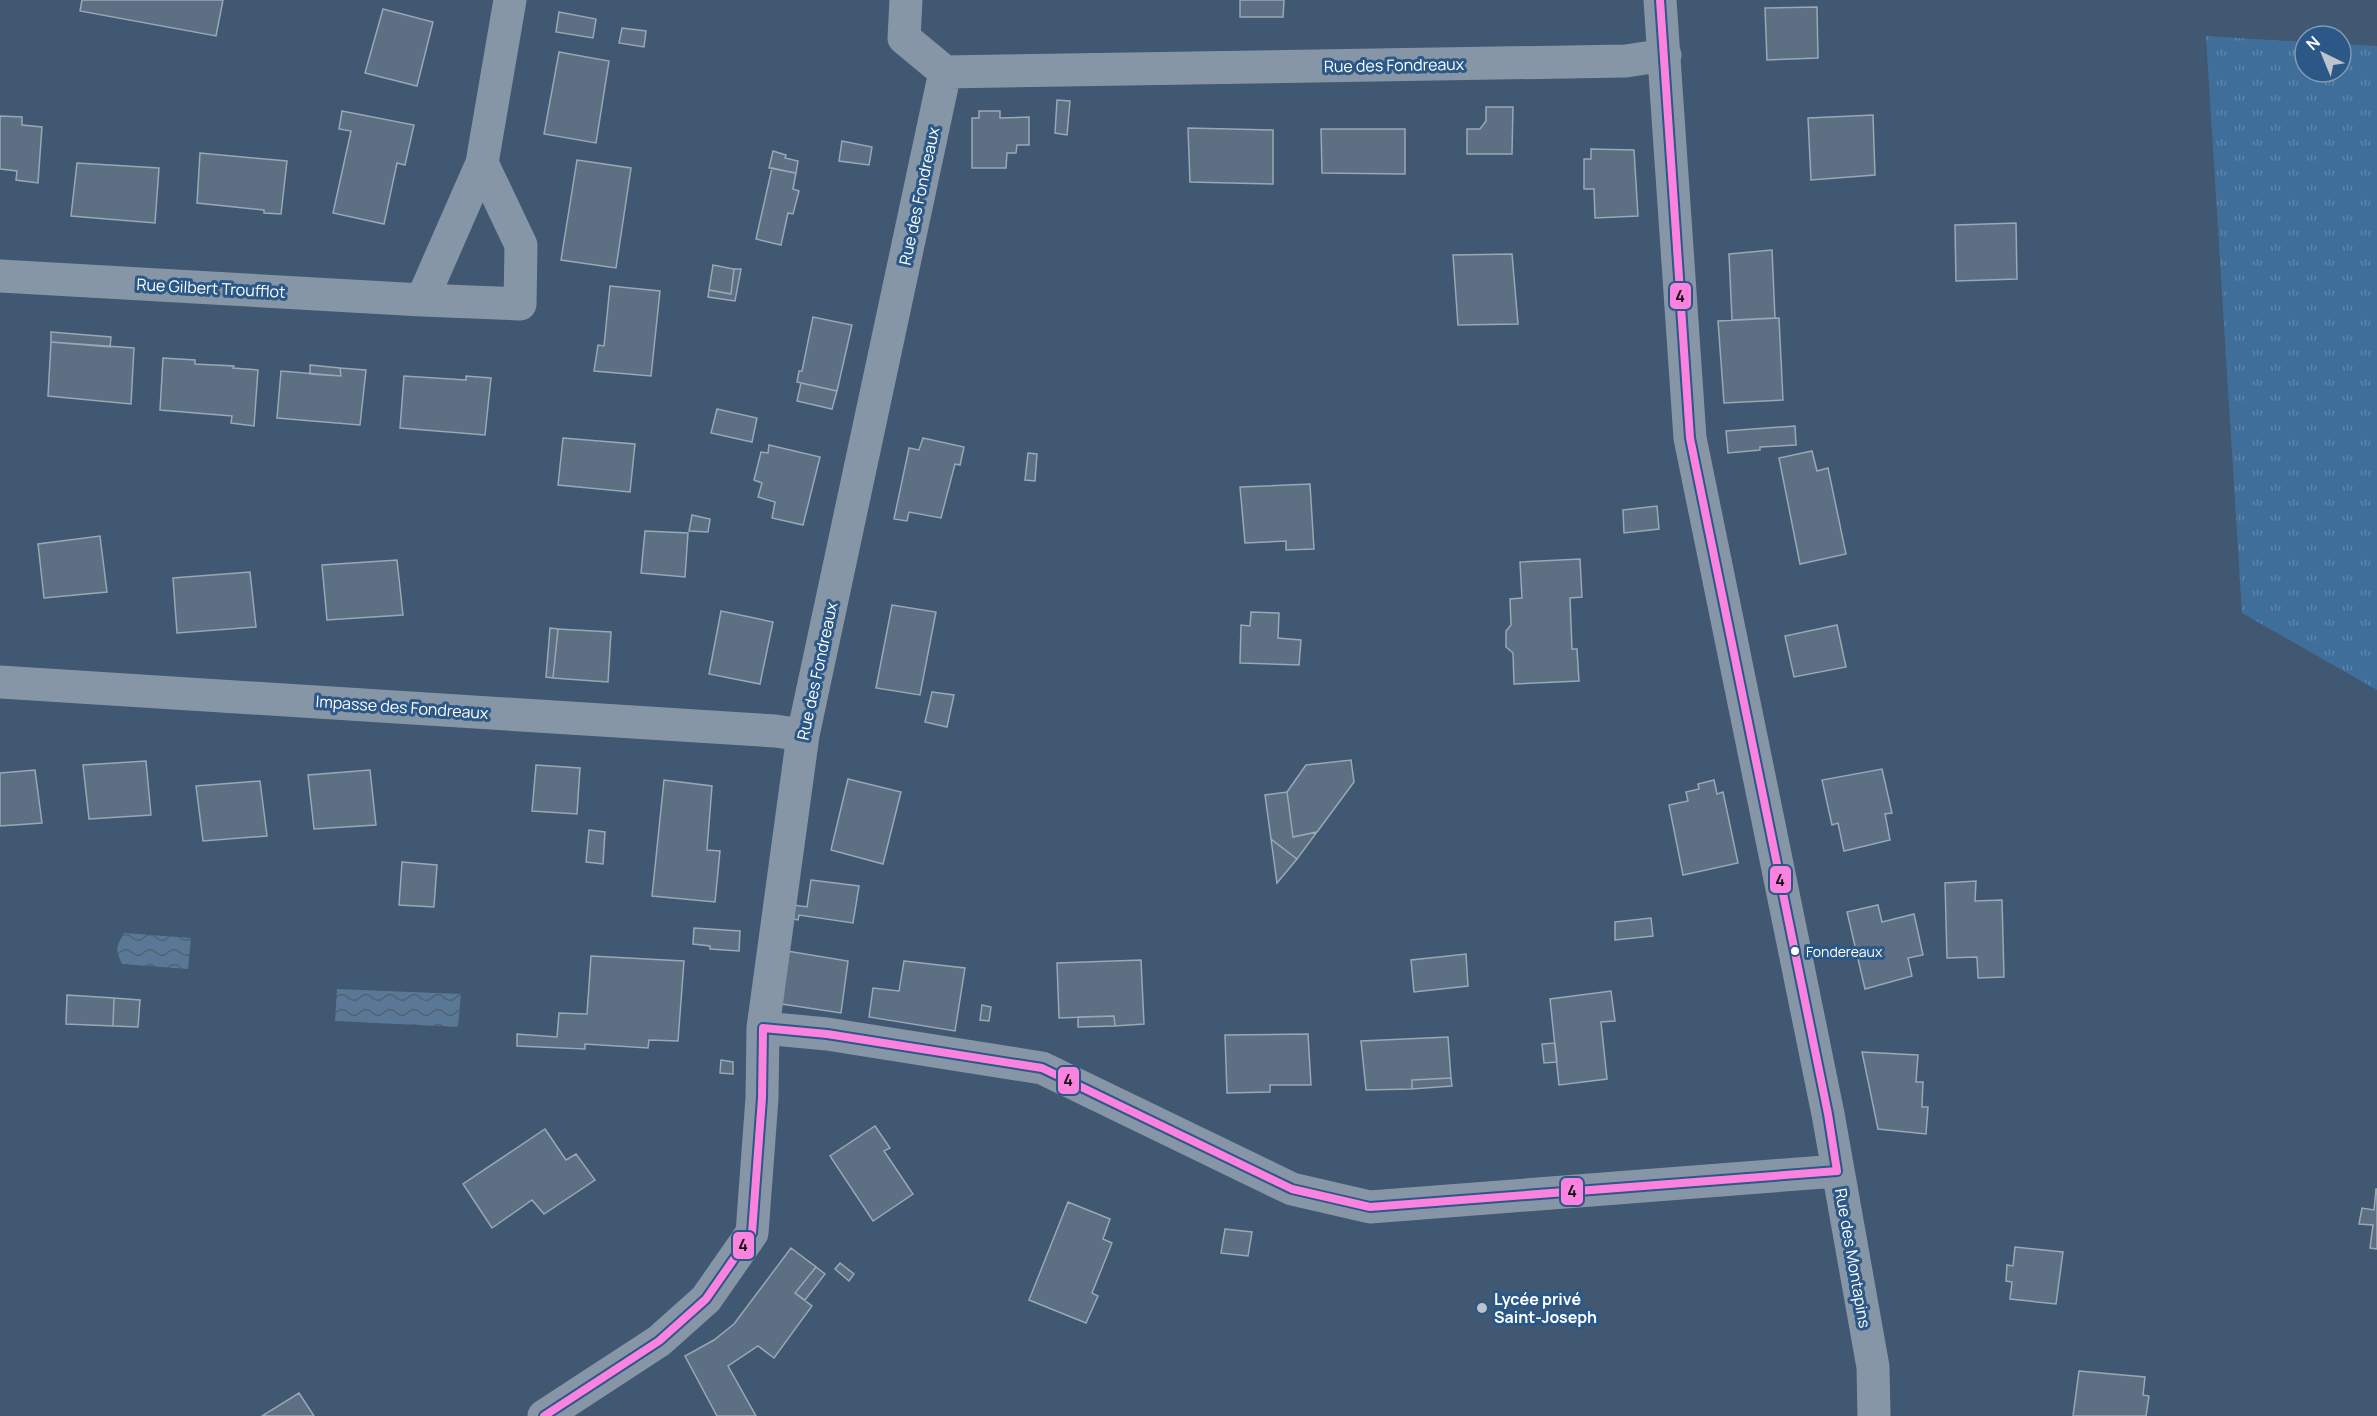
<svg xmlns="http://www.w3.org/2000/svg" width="2377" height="1416" font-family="Manrope,sans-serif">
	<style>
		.grass { fill: url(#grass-tufts) }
		.water { fill: url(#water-waves) }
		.building { fill: #5d7083; stroke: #9aa7b5; stroke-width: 1.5 }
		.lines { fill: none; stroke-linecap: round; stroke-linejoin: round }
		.minor { stroke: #8796a7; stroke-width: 33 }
		.bus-1-casing { stroke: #2b5886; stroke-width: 12 }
		.bus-1 { stroke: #fc82e0; stroke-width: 8 }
		.bus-dot { fill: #fff; stroke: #2b5886; stroke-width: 2 }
		.poi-dot { fill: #bcc5cd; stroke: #2b5886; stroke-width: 2 }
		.labels { text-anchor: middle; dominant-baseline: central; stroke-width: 6; stroke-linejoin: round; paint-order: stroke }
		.bus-label { font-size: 14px; fill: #fff; stroke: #2b5886; text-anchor: start }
		.street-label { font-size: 16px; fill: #fff; stroke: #2b5886 }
		.poi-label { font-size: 16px; font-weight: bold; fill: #fff; stroke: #2b5886; text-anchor: start }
		.line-badge { stroke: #2b5886; stroke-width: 2 }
		.pale-badge-label { font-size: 16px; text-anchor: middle; font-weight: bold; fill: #111 }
	</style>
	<defs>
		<pattern id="grass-tufts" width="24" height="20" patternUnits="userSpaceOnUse" patternTransform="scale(1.5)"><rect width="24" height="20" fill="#406e9b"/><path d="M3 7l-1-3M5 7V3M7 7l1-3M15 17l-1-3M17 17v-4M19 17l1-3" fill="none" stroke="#5d84aa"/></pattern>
		<pattern id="water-waves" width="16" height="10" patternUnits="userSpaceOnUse" patternTransform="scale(1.5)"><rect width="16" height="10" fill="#597896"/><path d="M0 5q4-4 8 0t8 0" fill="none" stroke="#526271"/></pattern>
	</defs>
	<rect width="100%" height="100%" fill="#405871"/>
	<path class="grass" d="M2206,36L2305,42V72H2341V44L2377,46V690L2242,613Z"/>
	<path class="water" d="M124,933L191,938L188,969L122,964C115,947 116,948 124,933Z
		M337,989L461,994L458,1027L335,1021Z"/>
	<path class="building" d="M82,0H223L216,36L80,11Z
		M1240,0H1284L1283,17H1240Z
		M1817,7L1818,58L1767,60L1765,8Z
		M383,9L433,22L417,86L365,73Z
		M559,12L596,19L593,38L556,32Z
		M622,28L646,31L644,47L619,43Z
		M559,52L609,61L596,143L544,134Z
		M1057,100L1070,101L1067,135L1055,133Z
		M1486,107H1513L1512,154H1467V129H1480L1486,121Z
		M342,111L414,125L405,165L397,163L384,224L333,213L351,131L339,129Z
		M979,111H1000V118L1029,117V145H1017L1016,153H1007L1006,168H972V118H979Z
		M1873,115L1875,175L1811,180L1808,118Z
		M0,116L22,117V125L42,127L38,183L16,180L17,171L0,169Z
		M1188,128L1273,130V184L1190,182Z
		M1321,129H1405V174L1322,173Z
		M842,141L872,147L869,165L839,161Z
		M1591,149L1634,150L1638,216L1595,218L1594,189H1584V159H1591Z
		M773,151L786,155L785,158L798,161L796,173L769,168Z
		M200,153L287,161L281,214L264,213V210L197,203Z
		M577,160L631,168L616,268L561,260Z
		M77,163L159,168L155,223L71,216Z
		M772,168L796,173L793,189L799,191L793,214L788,213L781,245L756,239Z
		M2016,223L2017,279L1956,281L1955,225Z
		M1772,250L1775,318L1732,320L1729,254Z
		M1512,254L1518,324L1458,325L1453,255Z
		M713,265L734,269L731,294L709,290Z
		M734,269H741L735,301L708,297L709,290L731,294Z
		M610,286L660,291L651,376L594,371L598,345L604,346Z
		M813,317L852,325L837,391L797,382L799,371H802Z
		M1779,318L1783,400L1724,403L1718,321Z
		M51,332L111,337L110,347L51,342Z
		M51,342L134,348L131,404L48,396Z
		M163,358L195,360V364L234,366L233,368L258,370L254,426L231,423L232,416L160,410Z
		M310,365L340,368L341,376L310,374Z
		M340,368L366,370L360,425L277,418L281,371L341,376Z
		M404,376L466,380V376L491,378L485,435L400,428Z
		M801,383L837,391L832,409L797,401Z
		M717,409L757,418L752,442L711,433Z
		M1795,426L1796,445L1760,447V450L1728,453L1726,431Z
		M563,438L635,444L630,492L558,485Z
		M923,438L964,447L960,465L955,464L941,518L909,512L907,521L894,519L909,448L919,450Z
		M769,445L820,457L803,525L772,518L775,502L758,497L762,483L754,480L761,452L768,453Z
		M1812,451L1817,471L1828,468L1846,554L1800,564L1779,458Z
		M1028,453L1037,454L1035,481L1025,480Z
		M1310,484L1314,549L1286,550V541L1245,543L1240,487Z
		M1657,506L1659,529L1624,533L1623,510Z
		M692,515L710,519L708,532L689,531Z
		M645,531L688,533L685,577L641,573Z
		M100,536L107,592L44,598L38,544Z
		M1580,559L1582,597L1570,598L1572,649H1577L1579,681L1514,684L1513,653L1506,647V631L1511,625L1510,599L1522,598L1520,562Z
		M397,560L403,615L327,620L322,565Z
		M250,572L256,627L177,633L173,578Z
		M892,605L936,612L920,695L876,688Z
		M721,611L773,622L760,684L709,674Z
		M1251,612L1279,613L1278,638L1301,640L1299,665L1240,663L1241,625L1250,626Z
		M1837,625L1846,667L1794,677L1785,636Z
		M550,628L558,629L553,678L546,677Z
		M558,629L611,632L608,682L553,678Z
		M932,692L954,695L947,727L925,722Z
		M1351,760L1354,782L1317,832L1293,837L1287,792L1306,765Z
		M146,761L151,815L89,819L83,765Z
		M536,765L580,768L577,814L532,811Z
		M1882,769L1892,813L1885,814L1890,840L1844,851L1838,823L1832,825L1822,780Z
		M35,770L42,823L0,826V773Z
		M370,770L376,825L314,829L308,775Z
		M848,779L901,792L883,864L831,850Z
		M664,780L712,786L707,850L720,851L715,902L652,896Z
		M1714,780L1717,794L1723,792L1738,863L1683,875L1669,805L1688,801L1686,792L1699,789L1698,784Z
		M260,781L267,836L203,841L196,786Z
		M1287,792L1293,837L1317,832L1297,859L1271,839L1265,795Z
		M589,830L605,832L603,864L586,862Z
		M1271,839L1297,859L1277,883Z
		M402,862L437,865L434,907L399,905Z
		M811,880L859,886L853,923L799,915L798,920L792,919L794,905L807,907Z
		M1976,881L1975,901L2002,900L2004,977L1978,978L1977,957L1947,958L1945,883Z
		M1878,905L1882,922L1914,914L1923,955L1908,958L1912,976L1865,989L1847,912Z
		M1651,918L1653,936L1615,940V922Z
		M694,928L740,931L739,951L710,949V946L693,944Z
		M787,951L848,961L841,1013L782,1004Z
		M1466,954L1468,986L1414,992L1411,960Z
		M591,956L684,961L678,1041L649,1040L648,1048L585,1044V1049L517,1046V1034L557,1037L559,1013L587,1014Z
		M1141,960L1144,1024L1115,1026L1114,1016L1059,1018L1057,963Z
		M904,961L965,968L955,1031L869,1017L873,988L899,991Z
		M1611,991L1615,1021L1601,1022L1607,1079L1559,1085L1550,999Z
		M67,995L114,998L113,1026L66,1024Z
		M114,998L140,1000L138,1027L113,1026Z
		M982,1005L991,1007L989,1021L980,1020Z
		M1114,1016L1115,1026L1078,1027V1017Z
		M1308,1034L1311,1085H1270V1092L1227,1093L1225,1035Z
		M1448,1037L1451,1078L1412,1080V1089L1366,1090L1361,1041Z
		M1555,1043L1557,1062L1544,1063L1542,1044Z
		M1862,1052L1918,1055L1916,1082H1923L1922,1107H1928L1926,1134L1878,1129Z
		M721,1060L733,1062V1074L720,1073Z
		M1451,1078L1452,1086L1412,1089V1080Z
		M875,1126L890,1148L884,1151L913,1194L873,1221L830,1156Z
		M545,1129L566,1160L576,1154L595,1180L544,1214L532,1200L492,1228L463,1184Z
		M2376,1189H2377V1249L2370,1248L2373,1225L2359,1224L2362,1208L2374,1210Z
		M1068,1202L1110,1219L1103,1239L1112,1243L1092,1293L1098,1296L1086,1323L1029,1300Z
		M1225,1229L1252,1232L1248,1256L1221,1253Z
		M2015,1247L2063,1252L2056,1304L2010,1299L2012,1282L2006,1281L2007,1265L2013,1266Z
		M791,1248L816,1267L795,1293L812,1306L774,1358L758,1346L728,1366L756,1416H717L685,1356L714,1340L734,1324Z
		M840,1263L854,1274L849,1281L835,1269Z
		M816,1267L825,1274L805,1300L795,1293Z
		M2079,1371L2145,1377L2143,1395L2149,1396L2146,1416H2073Z
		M299,1393L314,1416H262Z"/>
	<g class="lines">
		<path class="minor" d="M906,0L904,38L945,72
			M1660,0L1690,438L1828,1114L1873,1367L1874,1416
			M0,276L422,300L482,163L510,0
			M422,300L520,304L521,245L482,163
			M0,682L775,731L803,735
			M763,1028L803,735L945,72L1626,61L1665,55
			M544,1416L659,1341L706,1299L752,1233L762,1098L763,1028L827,1034L1042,1068L1292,1189L1370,1207L1837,1171"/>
		<g class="bus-1-casing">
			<path id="bus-1" d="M1660,0L1690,438L1828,1114L1837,1171
				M544,1416L659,1341L706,1299L752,1233L762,1098L763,1028L827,1034L1042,1068L1292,1189L1370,1207L1837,1171"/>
		</g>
		<use href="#bus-1" class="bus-1"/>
	</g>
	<circle class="bus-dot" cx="1795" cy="951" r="5"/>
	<circle class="poi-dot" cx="1482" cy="1308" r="6"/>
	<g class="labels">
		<g class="bus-label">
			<text x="1806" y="951">Fondereaux</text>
		</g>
		<g class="street-label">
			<text transform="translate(1394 65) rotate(-1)">Rue des Fondreaux</text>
			<text transform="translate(919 196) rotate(-78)">Rue des Fondreaux</text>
			<text transform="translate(211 288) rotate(3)">Rue Gilbert Troufflot</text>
			<text transform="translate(817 671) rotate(-78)">Rue des Fondreaux</text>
			<text transform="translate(402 707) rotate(4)">Impasse des Fondreaux</text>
			<text transform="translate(1853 1258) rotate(80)">Rue des Montapins</text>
		</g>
		<g class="poi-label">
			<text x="1494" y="1299">Lycée privé<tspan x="1494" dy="18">Saint-Joseph</tspan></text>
		</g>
	</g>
	<g class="line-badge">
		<rect x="1669" y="282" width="23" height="28" rx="6" fill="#fc82e0"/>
		<rect x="1769" y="865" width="23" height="29" rx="6" fill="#fc82e0"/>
		<rect x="1057" y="1066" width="23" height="29" rx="6" fill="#fc82e0"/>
		<rect x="1560" y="1177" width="24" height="29" rx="6" fill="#fc82e0"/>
		<rect x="732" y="1231" width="23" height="29" rx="6" fill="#fc82e0"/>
	</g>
	<g class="pale-badge-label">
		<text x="1680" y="302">4</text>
		<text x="1780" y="886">4</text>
		<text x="1068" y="1086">4</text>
		<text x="1572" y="1197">4</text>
		<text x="743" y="1251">4</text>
	</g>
	<g transform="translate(2323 54) rotate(317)"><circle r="28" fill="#2b5886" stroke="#809bb6" stroke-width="1.5"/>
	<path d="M0-4.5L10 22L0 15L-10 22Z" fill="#bcc5cd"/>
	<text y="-9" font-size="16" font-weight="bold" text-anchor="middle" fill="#ffffff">N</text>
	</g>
</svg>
